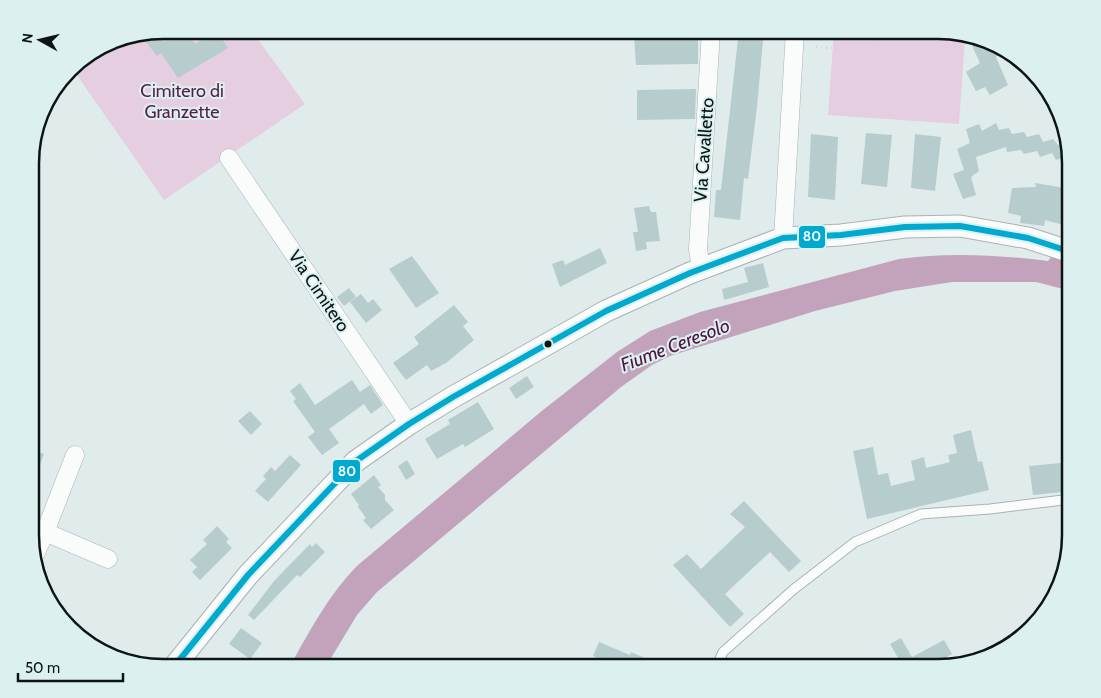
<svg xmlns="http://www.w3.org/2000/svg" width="1101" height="698" font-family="Cabin,sans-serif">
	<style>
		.green { fill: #e4cee0 }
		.water { fill: #c2a3bb }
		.building { fill: #b7cccc }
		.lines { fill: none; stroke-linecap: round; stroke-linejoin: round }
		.service-casing { stroke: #aab2b2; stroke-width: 11 }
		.minor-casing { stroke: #aab2b2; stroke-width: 19 }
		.tertiary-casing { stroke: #aab2b2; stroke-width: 23 }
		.path { stroke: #d2d5d5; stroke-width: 2.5; stroke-dasharray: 1 4; stroke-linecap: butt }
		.service { stroke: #fafcfc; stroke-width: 9 }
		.minor { stroke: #fafcfc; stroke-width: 18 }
		.tertiary { stroke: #fafcfc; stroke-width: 21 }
		.bus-1-casing { stroke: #dcf0f0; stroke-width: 10 }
		.bus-1 { stroke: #00a9ce; stroke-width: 6 }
		.bus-dot { fill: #0d1414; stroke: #dcf0f0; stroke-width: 2 }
		.labels { text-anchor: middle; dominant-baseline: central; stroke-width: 4; stroke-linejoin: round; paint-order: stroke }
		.park-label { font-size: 18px; fill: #571c49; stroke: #dcf0f0 }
		.street-label { font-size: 18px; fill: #0d1414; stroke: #dcf0f0 }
		.water-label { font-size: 19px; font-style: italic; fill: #4e1341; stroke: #dcf0f0 }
		.rim { fill: none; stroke: #0d1414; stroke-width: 2.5 }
		.line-badge { stroke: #dcf0f0; stroke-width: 2 }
		.badge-label { font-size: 14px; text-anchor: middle; font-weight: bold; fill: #fff }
	</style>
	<rect width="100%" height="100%" fill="#e0ecec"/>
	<path class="green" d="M163,30H251L305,104L164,200L72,68L112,40Z
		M834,30H938L965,38L959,124L828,115Z"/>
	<path class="water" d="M1053,255L1071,262V291L1036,282H952L895,291L815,311L670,356L652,365L621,387L377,592L357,615L325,668H289C309,632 329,594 358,565L543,410L617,352L650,331L700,312L899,259C947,252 1000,255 1048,261Z"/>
	<path class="building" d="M163,30H184L195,44L216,30L228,48L178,78L161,53L157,56L140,34Z
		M739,30H764L757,107L748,179L744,178L740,220L714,217L716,190H721Z
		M698,34V64L636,65L634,36Z
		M969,39L1005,50L996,57L1008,85L990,95L985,87L976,91L966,72L980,63Z
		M696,89L695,119L637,120V90Z
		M996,123L999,130L1009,128L1012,134L1024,132L1027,137L1039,134L1043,142L1053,139L1058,145L1067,142L1071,155L1056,160L1052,153L1040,157L1037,151L1024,154L1021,150L1007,152L1006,147L976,157L979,171L971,177L976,195L963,199L953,174L964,170L957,149L970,143L966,129L979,124L982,131Z
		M866,133L892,135L887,187L861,184Z
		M811,134L838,137L835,200L808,197Z
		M915,134L941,137L935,191L911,188Z
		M1035,183L1071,189V227L1045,220L1044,226L1020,223L1021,216L1008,213L1012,188L1036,187Z
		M649,206L651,212H656L660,241L646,242L647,249L636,251L633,232H638L634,208Z
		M600,248L607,263L560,287L552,264L563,260L565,265Z
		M412,256L439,293L416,308L389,269Z
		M763,263L769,287L724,300L722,289L748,282L744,268Z
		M349,288L356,297L344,306L337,297Z
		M361,294L368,303L373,299L382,310L366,323L350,302Z
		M454,305L468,322L463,326L474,340L446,363L431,371L427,365L406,380L393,363L419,344L414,337Z
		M527,376L534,387L516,399L509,388Z
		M352,380L360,392L370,385L383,405L371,414L364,404L329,429L339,443L322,455L308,437L315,432L293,401L296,399L290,391L300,383L315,405Z
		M478,402L494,429L465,447L463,444L437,459L425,439L450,424L448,420Z
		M250,411L262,424L251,435L238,421Z
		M971,430L978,462L982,461L989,490L867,519L853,451L873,447L878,475L888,473L891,486L915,480L911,461L924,457L926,468L950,462L948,455L957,453L953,435Z
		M31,449L44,454L32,486H31Z
		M290,455L301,465L268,502L255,491L266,479L263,476L271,467L275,471Z
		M407,460L415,474L406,480L398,466Z
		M1071,462V491L1033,495L1029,466Z
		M374,475L381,485L378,487L385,495V500L394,510L371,529L363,520L366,518L358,507L359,505L351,494Z
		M744,501L801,561L789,572L770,552L725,594L744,614L730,627L673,565L687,554L701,569L745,527L730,514Z
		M217,526L229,539L226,542L232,548L200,580L192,572L197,567L190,560L207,544L203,540Z
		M316,543L325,552L300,577L297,575L254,620L248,615L274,581L310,544L312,547Z
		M241,628L262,643L250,659L229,644Z
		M901,638L912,657L944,640L952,654L927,668H894L901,663L890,644Z
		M599,642L630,655L631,652L668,668H621L593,656Z"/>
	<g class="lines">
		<g class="service-casing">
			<path id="service" d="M716,668L723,652L794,589L855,542L921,514L990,509L1071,499"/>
		</g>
		<g class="minor-casing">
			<path id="minor" d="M229,158L409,424
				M783,238L795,30
				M701,269L698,249L711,30
				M75,455L45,532L108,559
				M31,527L45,532L33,559"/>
		</g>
		<g class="tertiary-casing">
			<path id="tertiary" d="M173,668L248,575L356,461L409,424L453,397L606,311L690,273L783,238L841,235L905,227L960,226L1028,238L1071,252"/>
		</g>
		<path class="path" d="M816,47L867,49L873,48L877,43V30"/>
		<use href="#service" class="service"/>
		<use href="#minor" class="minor"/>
		<use href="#tertiary" class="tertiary"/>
		<g class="bus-1-casing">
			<path id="bus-1" d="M173,668L248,575L356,461L409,424L453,397L606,311L690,273L783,238L841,235L905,227L960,226L1028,238L1071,252"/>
		</g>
		<use href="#bus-1" class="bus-1"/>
	</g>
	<circle class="bus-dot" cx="548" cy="344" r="4.5"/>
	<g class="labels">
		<g class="park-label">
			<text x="182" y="91">Cimitero di<tspan x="182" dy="21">Granzette</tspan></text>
		</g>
		<g class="street-label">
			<text transform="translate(704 150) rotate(-86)">Via Cavalletto</text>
			<text transform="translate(319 291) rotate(56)">Via Cimitero</text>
		</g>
		<g class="water-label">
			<text transform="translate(675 345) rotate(-21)">Fiume Ceresolo</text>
		</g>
	</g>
	<path d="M0 0H1101V698H0ZM163 39H938A124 124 0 0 1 1062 163V535A124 124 0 0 1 938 659H163A124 124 0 0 1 39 535V163A124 124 0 0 1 163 39Z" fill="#dcf0f0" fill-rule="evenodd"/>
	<path class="rim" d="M163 39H938A124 124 0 0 1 1062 163V535A124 124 0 0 1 938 659H163A124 124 0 0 1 39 535V163A124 124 0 0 1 163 39Z"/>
	<g class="line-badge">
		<rect x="798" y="225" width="28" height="24" rx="5" fill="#00a9ce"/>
		<rect x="332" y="459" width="29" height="24" rx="5" fill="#00a9ce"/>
	</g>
	<g class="badge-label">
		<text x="812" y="241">80</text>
		<text x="347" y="476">80</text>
	</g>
	<g transform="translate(40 40) rotate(278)" stroke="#dcf0f0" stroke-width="4" paint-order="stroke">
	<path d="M0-4L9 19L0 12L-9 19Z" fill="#0d1414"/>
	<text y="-8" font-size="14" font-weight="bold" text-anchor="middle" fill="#0d1414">N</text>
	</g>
	<path d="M18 673v8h105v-8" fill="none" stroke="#0d1414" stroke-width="2.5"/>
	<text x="25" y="673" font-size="15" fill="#0d1414" stroke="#dcf0f0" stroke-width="4" paint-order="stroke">50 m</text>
</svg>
